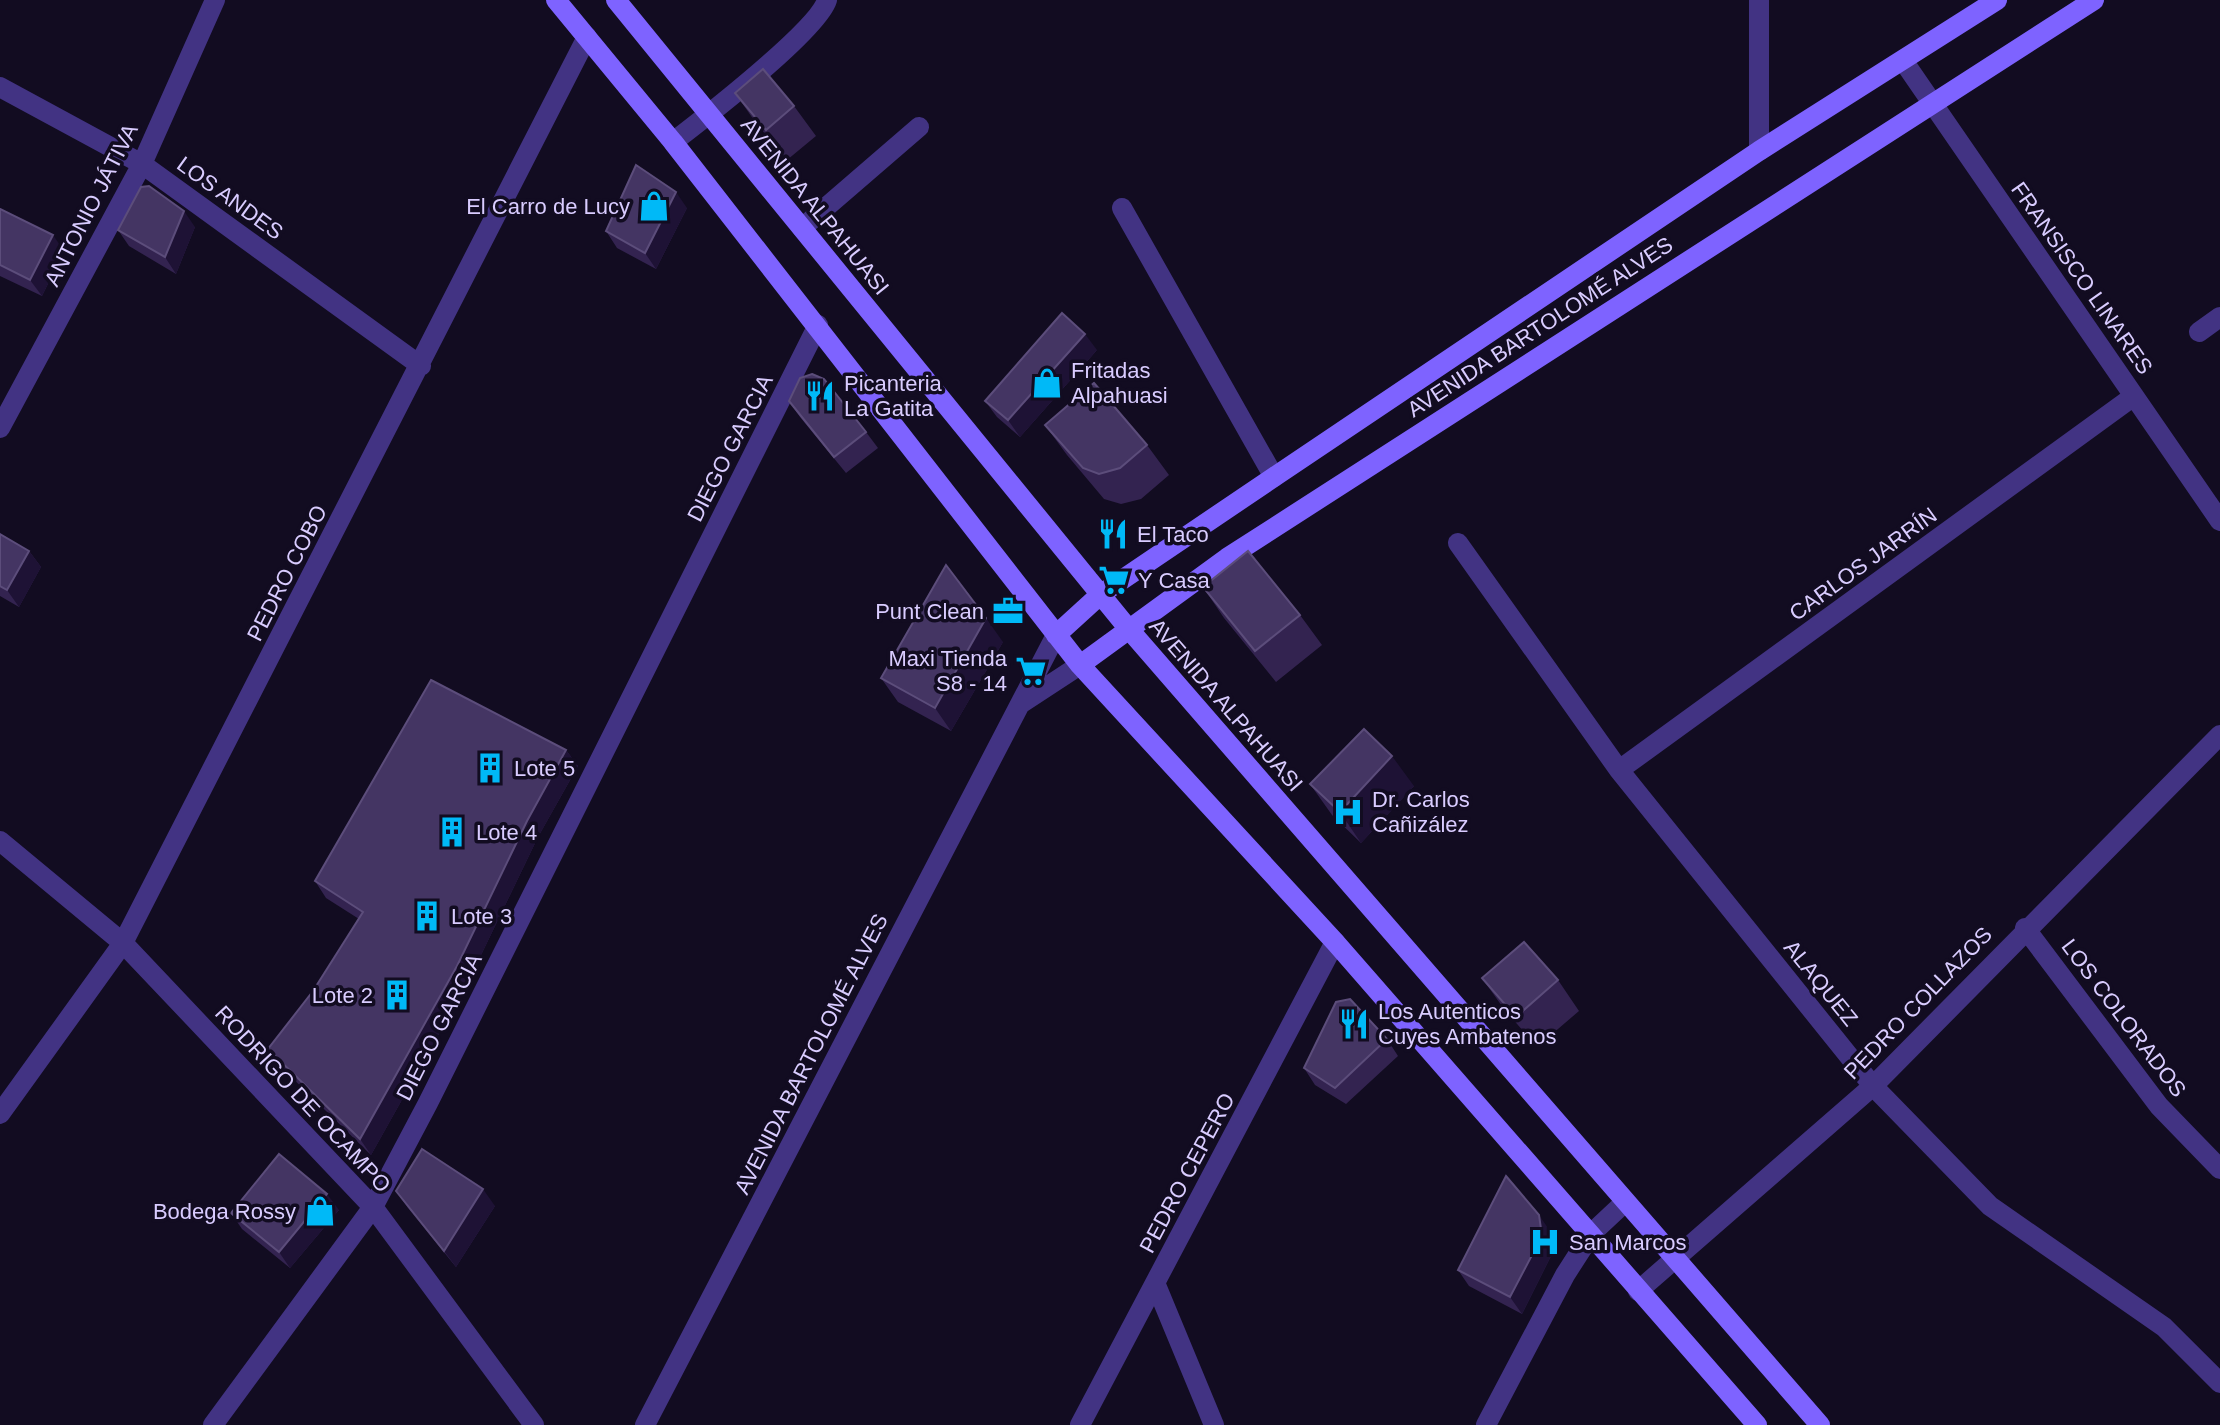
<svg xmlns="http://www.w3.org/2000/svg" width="2220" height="1425" font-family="Arial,sans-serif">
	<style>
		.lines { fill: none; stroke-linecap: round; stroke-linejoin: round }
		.lane { stroke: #423383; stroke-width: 20 }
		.street { stroke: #423383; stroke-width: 20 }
		.secondary { stroke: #7e63ff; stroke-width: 20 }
		.wall { fill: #332350 }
		.shaded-wall { fill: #1e1235 }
		.building { fill: #443563; stroke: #5c4d7b; stroke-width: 2 }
		.labels { text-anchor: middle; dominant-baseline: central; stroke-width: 7; stroke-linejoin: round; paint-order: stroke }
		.street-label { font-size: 22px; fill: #d9ccff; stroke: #120c21 }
		.poi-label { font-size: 22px; fill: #d9ccff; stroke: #120c21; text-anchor: start }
	</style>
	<rect width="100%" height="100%" fill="#120c21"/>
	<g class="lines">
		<path class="lane" d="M673,142C703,119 818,30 827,0
			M802,228L919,127"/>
		<path class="street" d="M1759,0V151
			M1904,62L2220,521
			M0,87L142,164L421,366
			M1122,208L1274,477
			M2199,332L2220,317
			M0,428L142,164L215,0
			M1458,543L1619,770L1873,1086L1990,1206L2164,1327L2220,1383
			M1022,703L1080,665
			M1619,770L2134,396
			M0,841L123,943L373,1207L534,1425
			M2025,928L2159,1106L2220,1169
			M0,1114L123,943L587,37
			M1156,1285L1214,1425
			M1638,1291L1873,1086L2220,735
			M213,1425L373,1207L428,1103L818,325
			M645,1425L1056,635
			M1080,1425L1335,942
			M1486,1425L1565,1275L1592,1233L1624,1203"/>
		<path class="secondary" d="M556,0L673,142L1080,665L1335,942L1757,1425
			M616,0L1127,627L1820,1425
			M1056,635L1101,594L1274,477L1759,151L1997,0
			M1080,665L1227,558L2094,0"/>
	</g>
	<path class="wall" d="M735,93L794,106L816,136L787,160L756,123Z
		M687,208L656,269L617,248L606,231Z
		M0,209L64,251L42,296L0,276Z
		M195,227L176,274L129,246L118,230Z
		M1097,350L1020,437L997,417L985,401Z
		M789,401L866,432L878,448L846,473L800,417Z
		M1045,425L1147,445L1169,475L1141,499L1121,504L1104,499L1067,455Z
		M0,534L29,551L41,567L19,607L0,596Z
		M1203,587L1300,615L1322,645L1276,682L1224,618Z
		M1003,642L951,731L898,702L881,678Z
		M566,750L578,766L538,837L468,982L371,1155L279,1065L268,1049L313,991L359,919L326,898L315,881Z
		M1310,784L1414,786L1361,843L1332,815Z
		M1482,978L1558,980L1579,1011L1537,1047L1504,1009Z
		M1387,1039L1398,1056L1346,1104L1315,1085L1304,1068Z
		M396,1191L495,1206L456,1267L408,1208Z
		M339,1210L290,1268L242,1229L231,1213Z
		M1550,1231L1553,1252L1522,1314L1469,1286L1458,1270Z"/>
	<path class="shaded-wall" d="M676,192L687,208L656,269L645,253Z
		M184,211L195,227L176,274L165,257Z
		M53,235L64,251L42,296L30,280Z
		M1085,334L1097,350L1020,437L1008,420Z
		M29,551L41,567L19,607L7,590Z
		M986,618L1003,642L951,731L935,708Z
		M566,750L578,766L538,837L468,982L371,1155L360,1139L527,821Z
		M1392,756L1414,786L1361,843L1340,812Z
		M483,1189L495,1206L456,1267L444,1251Z
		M327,1194L339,1210L290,1268L279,1252Z
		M1539,1215L1550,1231L1553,1252L1522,1314L1510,1297Z"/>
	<path class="building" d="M763,69L794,106L766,130L735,93Z
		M636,165L676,192L645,253L606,231Z
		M149,186L184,211L165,257L118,230L141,187Z
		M0,209L53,235L30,280L0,265Z
		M1062,313L1085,334L1008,420L985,401Z
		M812,374L824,379L866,432L834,457L789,401L800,378Z
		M1094,383L1147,445L1120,468L1099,474L1083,468L1045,425Z
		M0,534L29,551L7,590L0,586Z
		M1248,551L1300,615L1255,651L1203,587Z
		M946,565L986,618L935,708L881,678Z
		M431,680L566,750L527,821L457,966L360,1139L268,1049L313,991L363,912L315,881Z
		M1364,729L1392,756L1340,812L1310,784Z
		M1524,942L1558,980L1516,1017L1482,978Z
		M1350,999L1387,1039L1335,1088L1304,1068L1336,1002Z
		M422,1149L483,1189L444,1251L396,1191Z
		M279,1154L327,1194L279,1252L231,1213Z
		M1506,1176L1539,1215L1542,1236L1510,1297L1458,1270Z"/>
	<defs>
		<g id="shop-bare" transform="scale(2.4)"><path d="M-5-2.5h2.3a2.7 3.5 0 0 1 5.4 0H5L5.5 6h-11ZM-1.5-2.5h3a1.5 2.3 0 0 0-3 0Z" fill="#00b9f7" stroke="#120c21" stroke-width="2.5" paint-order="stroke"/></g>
		<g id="restaurant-bare" transform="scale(2.4)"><path d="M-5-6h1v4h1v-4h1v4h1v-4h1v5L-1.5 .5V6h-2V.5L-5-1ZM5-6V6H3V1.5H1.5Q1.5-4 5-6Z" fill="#00b9f7" stroke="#120c21" stroke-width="2.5" paint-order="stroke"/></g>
		<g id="supermarket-bare" transform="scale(2.4)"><path d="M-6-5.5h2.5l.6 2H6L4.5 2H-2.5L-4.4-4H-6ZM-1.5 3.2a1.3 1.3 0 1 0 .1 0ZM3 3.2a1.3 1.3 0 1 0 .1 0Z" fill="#00b9f7" stroke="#120c21" stroke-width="2.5" paint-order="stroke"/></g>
		<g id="office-bare" transform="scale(2.4)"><path d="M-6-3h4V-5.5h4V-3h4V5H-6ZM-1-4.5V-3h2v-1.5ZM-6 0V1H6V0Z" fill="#00b9f7" stroke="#120c21" stroke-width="2.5" paint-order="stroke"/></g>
		<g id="building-bare" transform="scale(2.4)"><path d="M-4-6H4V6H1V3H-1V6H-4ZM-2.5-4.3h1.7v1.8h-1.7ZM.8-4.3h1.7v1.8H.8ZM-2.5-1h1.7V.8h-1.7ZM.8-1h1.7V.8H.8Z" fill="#00b9f7" stroke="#120c21" stroke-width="2.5" paint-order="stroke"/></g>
		<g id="hospital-bare" transform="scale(2.4)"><path d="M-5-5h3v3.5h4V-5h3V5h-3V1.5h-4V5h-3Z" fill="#00b9f7" stroke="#120c21" stroke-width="2.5" paint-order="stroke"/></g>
	</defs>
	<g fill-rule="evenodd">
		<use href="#shop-bare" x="654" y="206"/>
		<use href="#shop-bare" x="1047" y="383"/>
		<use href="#restaurant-bare" x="820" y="396"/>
		<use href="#restaurant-bare" x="1113" y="534"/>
		<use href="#supermarket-bare" x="1114" y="580"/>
		<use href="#office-bare" x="1008" y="611"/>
		<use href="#supermarket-bare" x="1031" y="671"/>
		<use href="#building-bare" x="490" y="768"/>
		<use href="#hospital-bare" x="1348" y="812"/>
		<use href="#building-bare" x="452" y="832"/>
		<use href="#building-bare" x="427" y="916"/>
		<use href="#building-bare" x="397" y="995"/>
		<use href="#restaurant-bare" x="1354" y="1024"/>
		<use href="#shop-bare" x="320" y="1211"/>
		<use href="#hospital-bare" x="1545" y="1242"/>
	</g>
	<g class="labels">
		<g class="street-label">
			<text transform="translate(230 198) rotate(36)">LOS ANDES</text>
			<text transform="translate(91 205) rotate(-63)">ANTONIO JÁTIVA</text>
			<text transform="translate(815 206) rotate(51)">AVENIDA ALPAHUASI</text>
			<text transform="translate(2082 278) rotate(55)">FRANSISCO LINARES</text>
			<text transform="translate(1540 327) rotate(-33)">AVENIDA BARTOLOMÉ ALVES</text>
			<text transform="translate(730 448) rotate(-63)">DIEGO GARCIA</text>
			<text transform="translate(1863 564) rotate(-36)">CARLOS JARRÍN</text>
			<text transform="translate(287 573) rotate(-63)">PEDRO COBO</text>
			<text transform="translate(1226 705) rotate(49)">AVENIDA ALPAHUASI</text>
			<text transform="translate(1821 983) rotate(51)">ALAQUEZ</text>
			<text transform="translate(1918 1003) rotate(-46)">PEDRO COLLAZOS</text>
			<text transform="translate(2124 1018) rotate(53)">LOS COLORADOS</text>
			<text transform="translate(439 1027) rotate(-63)">DIEGO GARCIA</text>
			<text transform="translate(811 1054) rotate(-63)">AVENIDA BARTOLOMÉ ALVES</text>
			<text transform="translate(303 1099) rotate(47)">RODRIGO DE OCAMPO</text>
			<text transform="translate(1187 1173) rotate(-62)">PEDRO CEPERO</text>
		</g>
		<g class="poi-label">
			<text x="630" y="206" text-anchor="end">El Carro de Lucy</text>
			<text x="1071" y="370">Fritadas<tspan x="1071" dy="25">Alpahuasi</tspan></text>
			<text x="844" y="383">Picanteria<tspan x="844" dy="25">La Gatita</tspan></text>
			<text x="1137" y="534">El Taco</text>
			<text x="1138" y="580">Y Casa</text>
			<text x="984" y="611" text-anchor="end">Punt Clean</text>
			<text x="1007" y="658" text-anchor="end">Maxi Tienda<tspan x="1007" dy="25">S8 - 14</tspan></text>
			<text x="514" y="768">Lote 5</text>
			<text x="1372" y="799">Dr. Carlos<tspan x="1372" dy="25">Cañizález</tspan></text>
			<text x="476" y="832">Lote 4</text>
			<text x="451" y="916">Lote 3</text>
			<text x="373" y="995" text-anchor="end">Lote 2</text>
			<text x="1378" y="1011">Los Autenticos<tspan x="1378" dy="25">Cuyes Ambatenos</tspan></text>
			<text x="296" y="1211" text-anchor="end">Bodega Rossy</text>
			<text x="1569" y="1242">San Marcos</text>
		</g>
	</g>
</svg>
